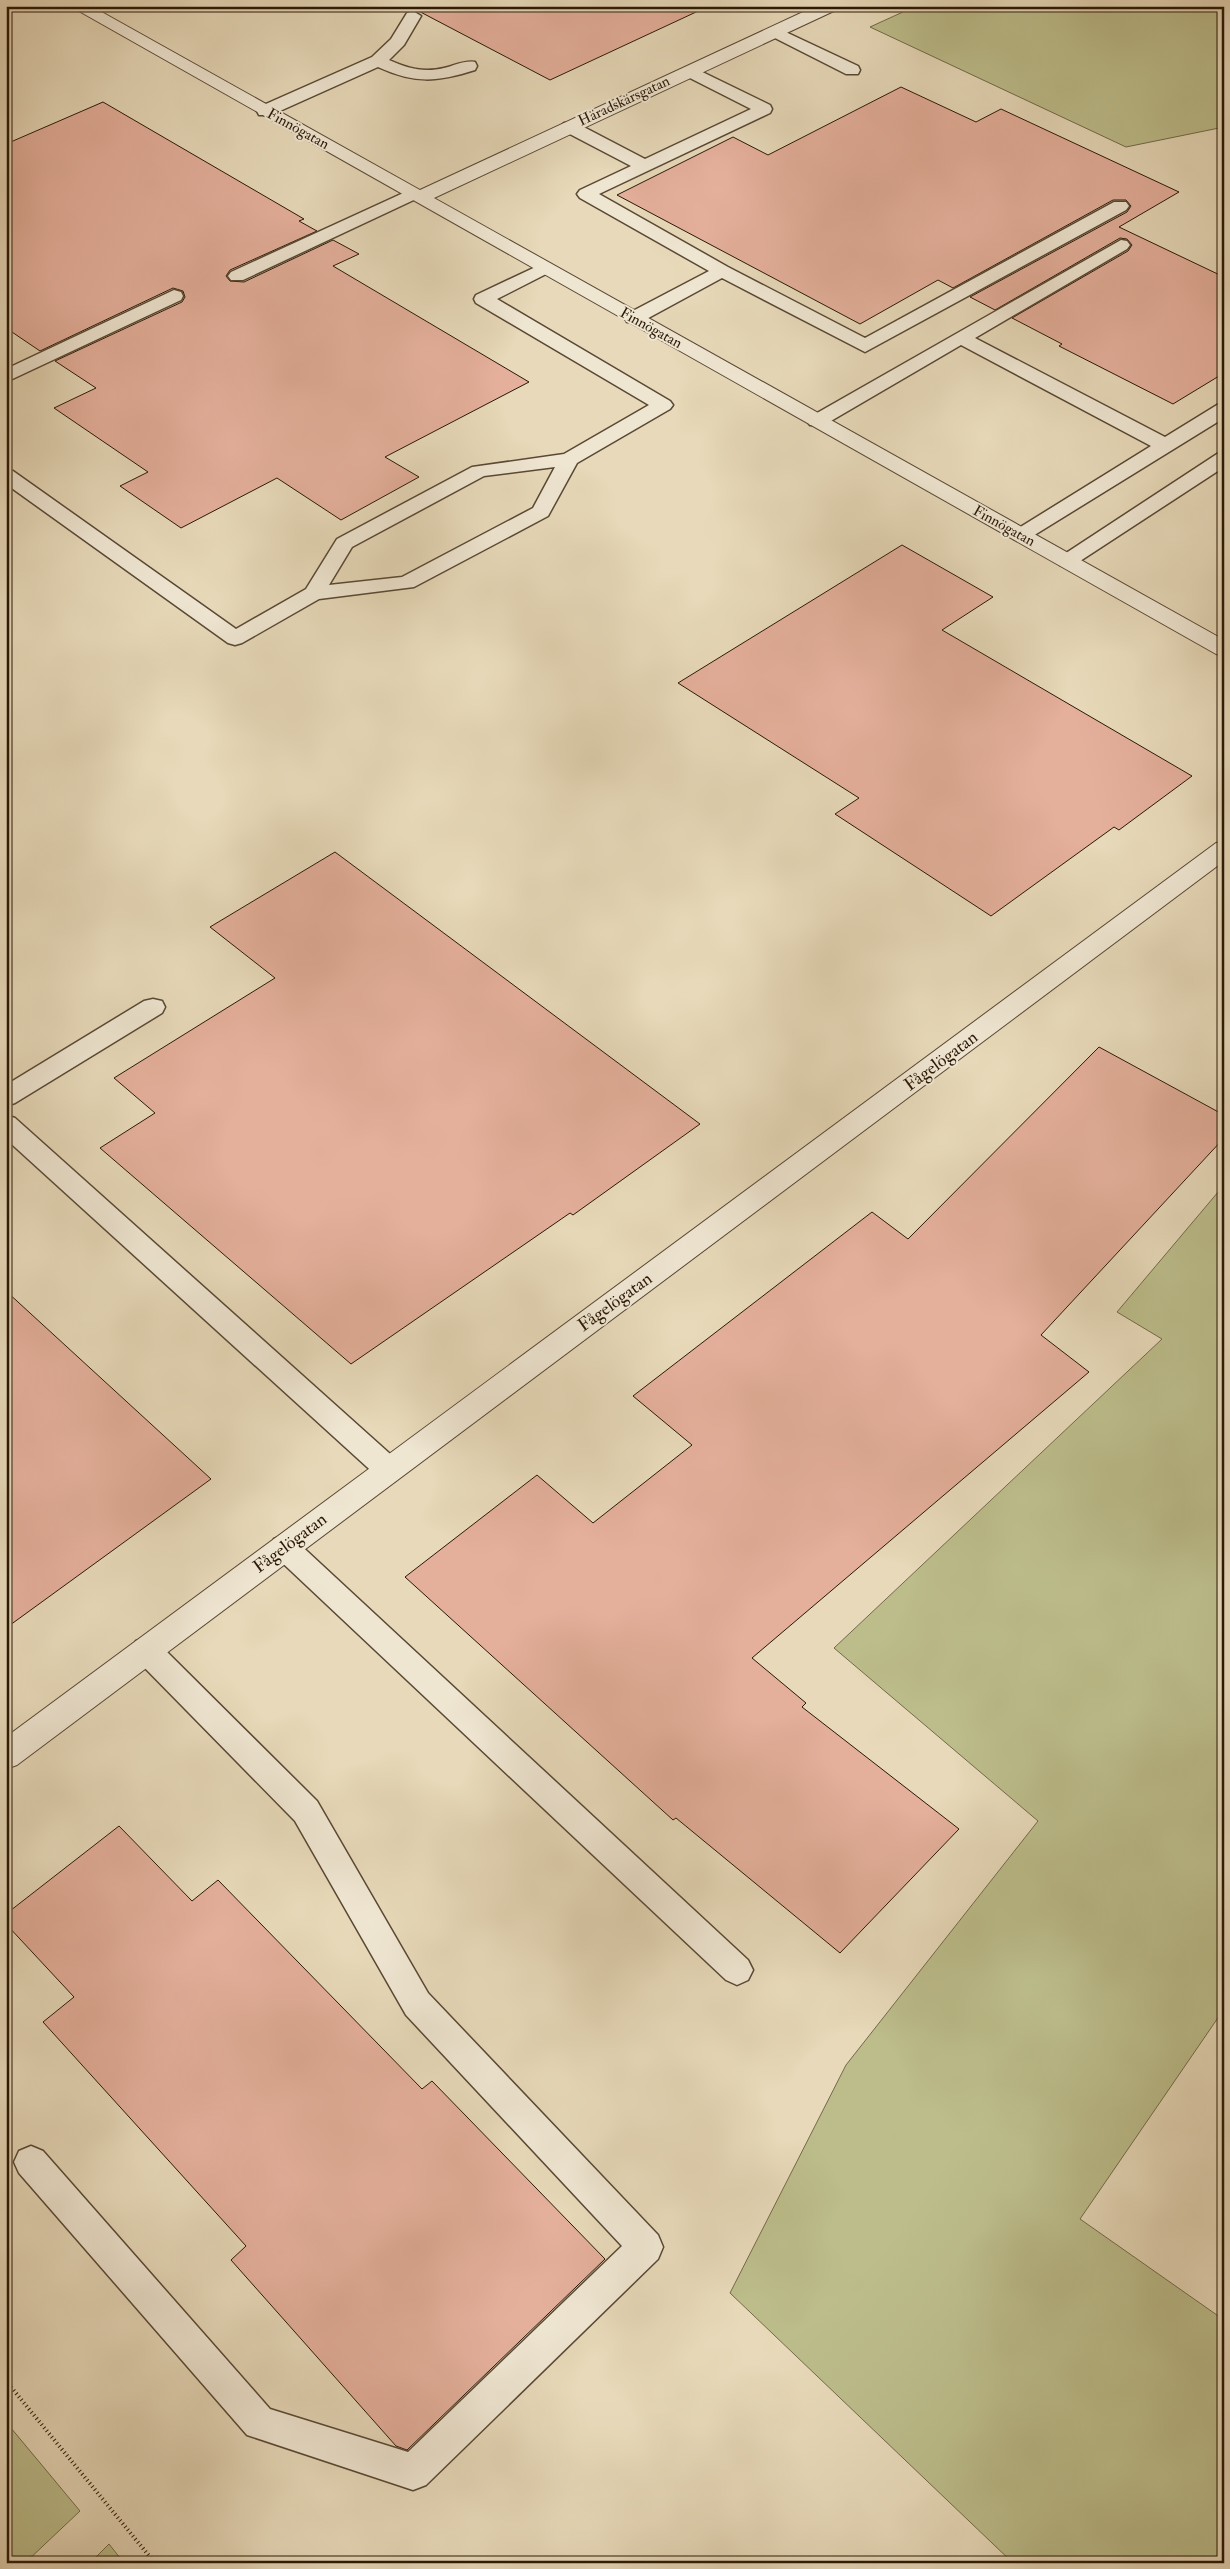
<svg xmlns="http://www.w3.org/2000/svg" width="1230" height="2569" font-family="'IM FELL Double Pica',serif">
	<style>
		.green { fill: #bcbd8b; stroke: #736a49 }
		.building { fill: #e4af9b; stroke: #2a1807 }
		.lines { fill: none; stroke-linecap: round; stroke-linejoin: round }
		.service-casing { stroke: #594834; stroke-width: 3 }
		.minor-casing { stroke: #594834; stroke-width: 2 }
		.path { stroke: #2a1807; stroke-width: 4; stroke-dasharray: 1 3; stroke-linecap: butt }
		.service { fill: #efe6d2; fill-rule: evenodd }
		.minor { fill: #efe6d2; fill-rule: evenodd }
		.labels { text-anchor: middle; dominant-baseline: central; stroke-width: 4; stroke-linejoin: round; paint-order: stroke }
		.far-street-label { font-size: 15px; fill: #2a1807; stroke: #efe6d2 }
		.street-label { font-size: 18px; fill: #2a1807; stroke: #efe6d2 }
	</style>
	<rect width="100%" height="100%" fill="#e7d9b9"/>
	<filter id="stains"><feTurbulence type="fractalNoise" baseFrequency=".004" numOctaves="4"/><feColorMatrix values="0 0 0 0 .2 0 0 0 0 .09 0 0 0 0 .02 0 0 0 .5 -.17"/></filter>
	<radialGradient id="worn" r=".72"><stop offset=".6" stop-color="#630" stop-opacity="0"/><stop offset="1" stop-color="#630" stop-opacity=".3"/></radialGradient>
	<path class="green" d="M916,6H1224V127L1126,147L870,27Z
		M1224,1185V2009L1080,2219L1224,2320V2563H1013L730,2293L846,2065L1038,1821L834,1648L1162,1339L1117,1312Z
		M6,2422L80,2511L25,2563H6Z
		M109,2544L124,2563H90Z"/>
	<path class="building" d="M409,6H709L550,80Z
		M901,87L976,122L1001,109L1179,192L1119,227L1224,277V373L1173,404L1059,346L1062,344L1012,318L1128,251L1132,245L1127,239L1120,238L995,310L970,297L1127,212L1131,206L1126,200H1113L953,288L938,280L860,324L617,195L733,137L768,155Z
		M103,102L304,219L299,221L317,231L230,270L226,276L230,281L244,282L333,240L359,254L333,266L529,382L385,457L419,477L341,520L277,478L181,528L120,486L148,472L54,408L96,388L55,361L182,302L185,297L183,291L173,288L40,351L6,328V144Z
		M902,545L993,597L942,630L1192,776L1119,830L1114,827L991,916L835,814L859,798L678,683Z
		M335,852L700,1124L573,1215L570,1213L351,1364L100,1148L155,1113L114,1078L275,978L210,927Z
		M1099,1047L1224,1115V1138L1041,1335L1089,1372L752,1658L806,1703L802,1707L959,1829L840,1953L676,1818L673,1820L405,1577L537,1475L593,1523L692,1445L633,1396L872,1212L908,1239Z
		M6,1291L211,1479L6,1628Z
		M119,1826L192,1901L218,1880L422,2089L432,2081L605,2259L407,2450L396,2446L231,2260L246,2246L43,2022L74,1997L6,1924V1914Z"/>
	<g class="lines">
		<g class="service-casing">
			<path id="service" d="M413,11L421,16L404,45L389,60C407,68 423,73 444,68C454,66 464,60 475,62L477,66L475,70C437,82 415,84 378,67L271,115H259L257,111L259,107L372,57L391,39L407,13Z
				M775,27L858,66L860,70L858,74H846L769,35L767,32L769,29Z
				M690,66L770,105L772,109L770,113L599,194L728,267L865,338L1114,202H1126L1129,206L1126,210L865,352L722,278L641,322H627L625,318L627,314L709,271L580,198L577,194L580,190L631,166L564,131L561,127L564,123H576L645,159L751,109L684,75L682,71Z
				M412,189L418,190L421,194L418,198L243,280H231L228,276L231,272Z
				M1121,240L1127,241L1130,245L1127,249L975,338L1165,437L1217,405L1224,403V418L1028,539H1014L1011,535L1014,531L1151,446L961,345L824,425H810L807,421L810,417Z
				M544,263L550,264L553,268L550,272L497,299L670,401L673,405L670,409L577,463L548,516L414,587L319,599L242,643L235,645L228,643L6,484V469L13,471L236,629L306,589L337,539L472,467L564,454L649,405L476,303L474,299L476,295ZM555,467L533,508L402,577L329,585L352,547L484,476Z
				M174,290L181,292L183,296L181,300L6,382V369Z
				M1224,452V467L1074,565L1067,567L1060,565L1057,561L1060,557L1217,454Z
				M153,999L162,1001L165,1007L162,1013L15,1103L6,1106V1085L144,1001Z
				M6,1115L15,1118L398,1461L402,1469L398,1477L388,1480L378,1477L6,1139Z
				M284,1535L294,1539L748,1960L753,1970L748,1980L737,1985L726,1980L274,1555L270,1547L274,1539Z
				M146,1638L156,1641L317,1801L428,1993L658,2235L663,2247L658,2259L426,2485L413,2490L247,2435L19,2173L14,2162L19,2151L31,2146L43,2151L270,2409L408,2452L622,2246L406,2015L295,1821L136,1659L131,1650L136,1641Z"/>
		</g>
		<g class="minor-casing">
			<path id="minor" d="M70,6H91L420,190L816,6H838L836,10L434,198L1224,640V656L1216,654Z
				M1224,841V861L17,1765L6,1769V1737L1216,843Z"/>
		</g>
		<path class="path" d="M6,2381L155,2563"/>
		<use href="#service" class="service"/>
		<use href="#minor" class="minor"/>
	</g>
	<g class="labels">
		<g class="far-street-label">
			<text transform="translate(624 101) rotate(-25)">Häradskärsgatan</text>
			<text transform="translate(298 129) rotate(29)">Finnögatan</text>
			<text transform="translate(651 328) rotate(29)">Finnögatan</text>
			<text transform="translate(1004 526) rotate(29)">Finnögatan</text>
		</g>
		<g class="street-label">
			<text transform="translate(941 1061) rotate(-37)">Fågelögatan</text>
			<text transform="translate(615 1302) rotate(-36)">Fågelögatan</text>
			<text transform="translate(290 1543) rotate(-37)">Fågelögatan</text>
		</g>
	</g>
	<rect width="1230" height="2569" fill="none" stroke="#e7d9b9" stroke-width="25"/>
	<rect x="8" y="8" width="1215" height="2554" fill="none" stroke="#2a1807" stroke-width="2.5"/>
	<rect x="12" y="12" width="1205" height="2544" fill="none" stroke="#2a1807"/>
	<rect width="100%" height="100%" filter="url(#stains)"/>
	<rect width="100%" height="100%" fill="url(#worn)"/>
</svg>
